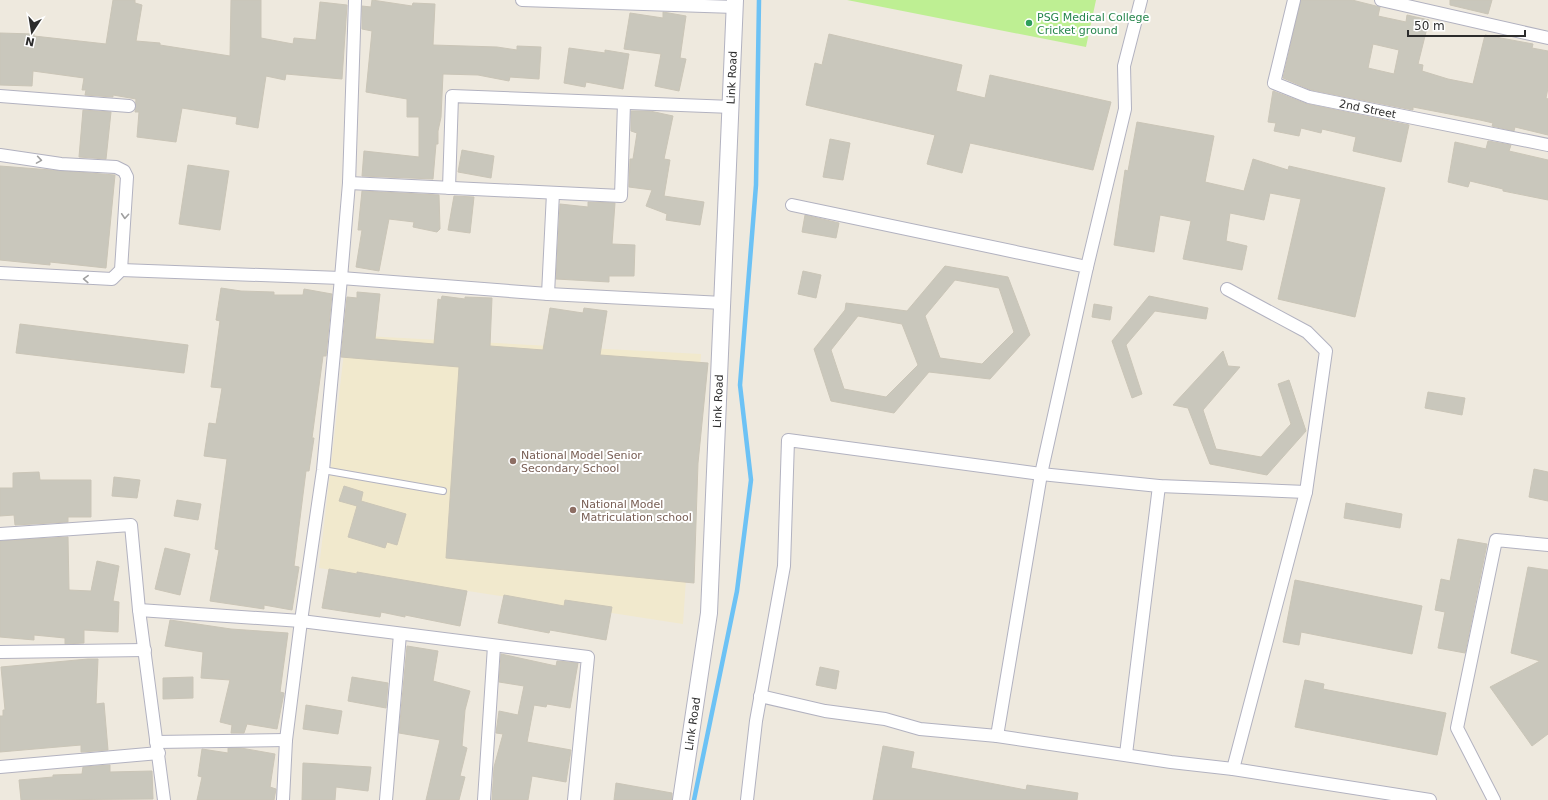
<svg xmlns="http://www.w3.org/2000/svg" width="1548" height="800" font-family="'DejaVu Sans',sans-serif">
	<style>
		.education { fill: #f1e9cd }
		.pitch { fill: #beef93 }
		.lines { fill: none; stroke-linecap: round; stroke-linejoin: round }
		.stream { stroke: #6cc2f5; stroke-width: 4.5 }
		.building { fill: #c9c7bc; stroke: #cac5b7; fill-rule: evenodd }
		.service-casing { stroke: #b2b2c0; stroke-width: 8 }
		.minor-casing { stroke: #b2b2c0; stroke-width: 14 }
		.tertiary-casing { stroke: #b2b2c0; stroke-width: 18 }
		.service { stroke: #fff; stroke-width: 6 }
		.minor { stroke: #fff; stroke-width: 12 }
		.tertiary { stroke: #fff; stroke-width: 16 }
		.oneway { stroke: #a0a0a0 }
		.leisure-dot { fill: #2e9e5b; stroke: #fff; stroke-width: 1.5 }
		.education-dot { fill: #8d6e63; stroke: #fff; stroke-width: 1.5 }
		.labels { text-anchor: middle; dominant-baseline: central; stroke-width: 4; stroke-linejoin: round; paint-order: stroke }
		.leisure-label { font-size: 11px; fill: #27864d; stroke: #fff; text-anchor: start }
		.street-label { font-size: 11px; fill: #2c2c2c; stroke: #fff }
		.education-label { font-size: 11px; fill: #785e54; stroke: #fff; text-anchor: start }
	</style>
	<rect width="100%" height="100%" fill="#eee9de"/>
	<path class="education" d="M346,335L701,354L683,624L319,568Z"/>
	<path class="pitch" d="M847,0H1096L1086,47Z"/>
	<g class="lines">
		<path class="stream" d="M694,800L737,591L751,480L740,385L756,185L759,0"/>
	</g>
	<path class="building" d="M113,0H135V3L142,5L136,41L160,43V45L230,56L231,0H261V38L293,44L294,38L316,40L320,2L347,5L342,79L286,74L285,80L266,76L258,128L236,124L237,117L182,108L176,142L137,137L139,112H135L136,99L113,95V97L85,95L86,90H82L84,78L33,71L32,86L0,85V33L34,34V36L106,44Z
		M372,0L412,6L413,3L435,4L433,45L497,47L517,50V46L541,47L539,79L510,77L509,81L478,75L443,74L441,117L438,131V144H436L433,179L362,176L364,151L419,157V117H407V99L366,92L372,31L362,29V6L371,7Z
		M1301,0H1352L1380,7L1378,16L1406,22L1407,15L1429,20L1418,64L1423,65L1422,71L1448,79L1473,84L1485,35L1533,44L1532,48L1548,51V88L1546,98L1548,99V135L1515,127L1514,131L1492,126L1493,123L1480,120L1413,107V110L1311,90L1283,78ZM1373,44L1399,50L1394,74L1368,68Z
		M1450,0H1492L1488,14L1450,5Z
		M663,12L686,16L680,58L686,59L679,91L655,86L661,54L624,49L630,13L663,18Z
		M829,34L962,65L956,91L985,98L990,75L1111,102L1093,170L970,143L962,173L927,164L935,135L806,105L815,63L822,65Z
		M569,48L605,53V50L629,54L623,89L586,82L585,87L564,83Z
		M1273,91L1307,104L1409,125L1401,162L1353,151L1356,137L1322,129L1321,133L1301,128L1299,136L1274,131L1276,123L1268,122Z
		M83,110L111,112L106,159L79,157Z
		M631,111H650L673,116L664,159L670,160L664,196L704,202L700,225L666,220L667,214L646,206L652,190L629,187L630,159H633L637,133L631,131Z
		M1137,122L1214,136L1205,182L1244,191L1253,159L1288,170L1289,166L1385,188L1355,317L1278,299L1301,199L1270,193L1264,220L1230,213L1226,241L1247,246L1242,270L1183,259L1191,221L1160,215L1154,252L1114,245L1125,170L1128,171Z
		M830,139L850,143L843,180L823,177Z
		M1488,141L1511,145L1509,151L1548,160V200L1503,191V189L1470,181L1468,187L1448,182L1455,142L1486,149Z
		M462,150L494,156L491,178L458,172Z
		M188,165L229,171L220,230L179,224Z
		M0,166L115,175L106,268L50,262V265L0,260Z
		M362,191L439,195L440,229L437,232L413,227L414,222L389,219L379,271L356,267L362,230H358Z
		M454,196L474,197L470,233L448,230Z
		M588,202L615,203L612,244L635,245L634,276H609V282L556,279L560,204L588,207Z
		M805,215L839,223L836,238L802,232Z
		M945,266L1008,277L1030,335L990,379L929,372L894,413L831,401L814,349L845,310L846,303L907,311ZM955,280L999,288L1014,332L982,364L940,358L925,316ZM858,316L902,324L918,365L886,397L844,389L831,350Z
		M803,271L821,275L816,298L798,294Z
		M221,288L241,291L274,292V295H303L304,289L332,294L326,356H323L312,438H314L309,471H306L294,566L299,567L292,610L264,605V609L210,601L219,550L215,549L227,459L204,456L209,423L216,424L222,388L211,387L220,321L216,320Z
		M357,292L380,294L375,339L434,344L438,299L441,300L442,296L465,299V297L492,298L490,346L543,350L550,308L583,313L584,308L607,311L600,355L708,363L698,463L694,583L446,558L459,367L341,357L347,297L357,298Z
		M1149,296L1208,308L1206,319L1155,311L1126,345L1142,394L1132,398L1112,341Z
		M1094,304L1112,307L1110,320L1092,317Z
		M20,324L188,345L184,373L16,353Z
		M1223,351L1228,366L1240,367L1203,410L1216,449L1261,457L1291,424L1278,384L1289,380L1306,431L1267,475L1210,464L1188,408L1173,405Z
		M1428,392L1465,398L1462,415L1425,408Z
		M1534,469L1548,472V501L1529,497Z
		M39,472L40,480H91V517H68V522L15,525L14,515L0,516V488H13V473Z
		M114,477L140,480L137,498L112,496Z
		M344,486L363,492L361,501L406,514L397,545L387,542L385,548L348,537L357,506L339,501Z
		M177,500L201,504L198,520L174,516Z
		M1346,503L1402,514L1400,528L1344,518Z
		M68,537L69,590L91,591L97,561L119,566L113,601L119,602L118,632L84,630V643L65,644V638L34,635V640L0,637V541Z
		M1458,539L1487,544L1465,653L1438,648L1445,612L1435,610L1441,579L1450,581Z
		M165,548L190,554L180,595L155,589Z
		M1528,567L1548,570V734L1532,746L1490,687L1540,661L1511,653Z
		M329,569L357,574V572L467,591L460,626L405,615V617L381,612L380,617L322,608Z
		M1295,580L1422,606L1412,654L1301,632L1299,645L1283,642Z
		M504,595L564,606L565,600L612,607L606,640L550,630L549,633L498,623Z
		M170,620L231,629L288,633L280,692L284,693L277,729L247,724L244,733H231L232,725L220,722L230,680L201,678L203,652L165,646Z
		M407,646L438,651L433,681L470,691L465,710L462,746L467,748L460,776L465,777L459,800H426L440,740L399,733Z
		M501,654L556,666L557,661L578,663L570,708L547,704L546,707L534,705L527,742L571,750L566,782L532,776L528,800H492L494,767L503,734L496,733L499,711L518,715L524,686L499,682Z
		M88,659H98L96,704L104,703L108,750L81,752V745L0,752V716H3V710H5L1,667Z
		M820,667L839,671L836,689L816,685Z
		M193,677V698L163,699V678Z
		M352,677L388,683L386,708L348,701Z
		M1305,680L1324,684L1323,689L1446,713L1437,755L1295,727Z
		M306,705L342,711L338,734L303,729Z
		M883,746L914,752L911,768L1026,790L1027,785L1078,793L1077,800H873Z
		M228,748H241L275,754L270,787L276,789L274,800H197L202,777L198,776L202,749L228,753Z
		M303,763L371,767L368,791L336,787L335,800H302Z
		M110,765V772L152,771L153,799L21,800L19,780L53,777V775L82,774L83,767Z
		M616,783L672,793V800H614Z"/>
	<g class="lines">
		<g class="service-casing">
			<path id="service" d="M323,470L443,491"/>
		</g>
		<g class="minor-casing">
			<g id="minor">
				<path d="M522,0L735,7"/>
				<path id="s1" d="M1294,0L1274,83L1309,97L1548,145"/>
				<path d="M1381,0L1548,38"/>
				<path d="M0,96L129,106"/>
				<path d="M0,155L61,164L116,167L124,171L127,177L121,270L112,279L0,273"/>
				<path d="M349,183L621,196L624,103"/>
				<path d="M449,188L452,96L732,107"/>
				<path d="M792,205L1087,267L1041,474L997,736"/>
				<path d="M1087,267L1125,109L1124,66L1141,0"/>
				<path d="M121,270L341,278L548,294L723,303"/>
				<path d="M1227,289L1307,332L1326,351L1306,492"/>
				<path d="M548,294L553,193"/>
				<path d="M0,534L131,525L139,610L164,800"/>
				<path d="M139,610L301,621L588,657L574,800"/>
				<path d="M0,652L145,650"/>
				<path d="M760,696L825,711L885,719L920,729L997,736L1171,762L1233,769"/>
				<path d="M156,742L286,740"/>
				<path d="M1126,754L1159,486"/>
				<path d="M0,767L159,753"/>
				<path d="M283,800L286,740L301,621L323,470L341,278L349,183L355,0"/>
				<path d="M386,800L400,634"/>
				<path d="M484,800L494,646"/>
				<path d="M747,800L756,721L784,566L788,440L1041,474L1159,486L1306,492L1233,769L1430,800"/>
				<path d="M1494,800L1457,728L1496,540L1548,545"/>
			</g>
		</g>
		<g class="tertiary-casing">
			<g id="tertiary">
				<path id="s2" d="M681,800L709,613L735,0"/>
			</g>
		</g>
		<use href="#service" class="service"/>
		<use href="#minor" class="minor"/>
		<use href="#tertiary" class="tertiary"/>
	</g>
	<defs><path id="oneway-chevron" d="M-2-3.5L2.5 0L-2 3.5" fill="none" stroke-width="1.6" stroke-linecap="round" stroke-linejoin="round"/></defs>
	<g class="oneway">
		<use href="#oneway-chevron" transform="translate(39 160) rotate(9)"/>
		<use href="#oneway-chevron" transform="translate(125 216) rotate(94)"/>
		<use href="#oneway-chevron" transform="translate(86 279) rotate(-178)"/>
	</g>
	<circle class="leisure-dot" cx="1029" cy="23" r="4"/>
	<g class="education-dot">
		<circle cx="513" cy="461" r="4"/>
		<circle cx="573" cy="510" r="4"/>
	</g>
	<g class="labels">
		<g class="leisure-label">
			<text x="1037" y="17">PSG Medical College<tspan x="1037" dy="13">Cricket ground</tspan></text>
		</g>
		<g class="street-label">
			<text stroke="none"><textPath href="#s2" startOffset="725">Link Road</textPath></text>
			<text stroke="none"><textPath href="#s1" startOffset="183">2nd Street</textPath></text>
			<text stroke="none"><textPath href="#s2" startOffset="401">Link Road</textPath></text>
			<text stroke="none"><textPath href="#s2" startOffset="77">Link Road</textPath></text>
		</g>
		<g class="education-label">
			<text x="521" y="455">National Model Senior<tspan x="521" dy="13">Secondary School</tspan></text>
			<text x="581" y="504">National Model<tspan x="581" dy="13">Matriculation school</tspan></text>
		</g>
	</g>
	<g transform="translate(32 32) rotate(192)" stroke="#ffffff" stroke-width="3" paint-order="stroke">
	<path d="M0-3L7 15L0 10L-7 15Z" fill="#2c2c2c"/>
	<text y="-6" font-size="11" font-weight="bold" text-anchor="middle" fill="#2c2c2c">N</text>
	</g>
	<path d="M1408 30v6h117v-6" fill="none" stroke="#2c2c2c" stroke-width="2"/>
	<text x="1414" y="30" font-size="12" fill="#2c2c2c" stroke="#ffffff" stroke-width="3" paint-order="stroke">50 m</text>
</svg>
